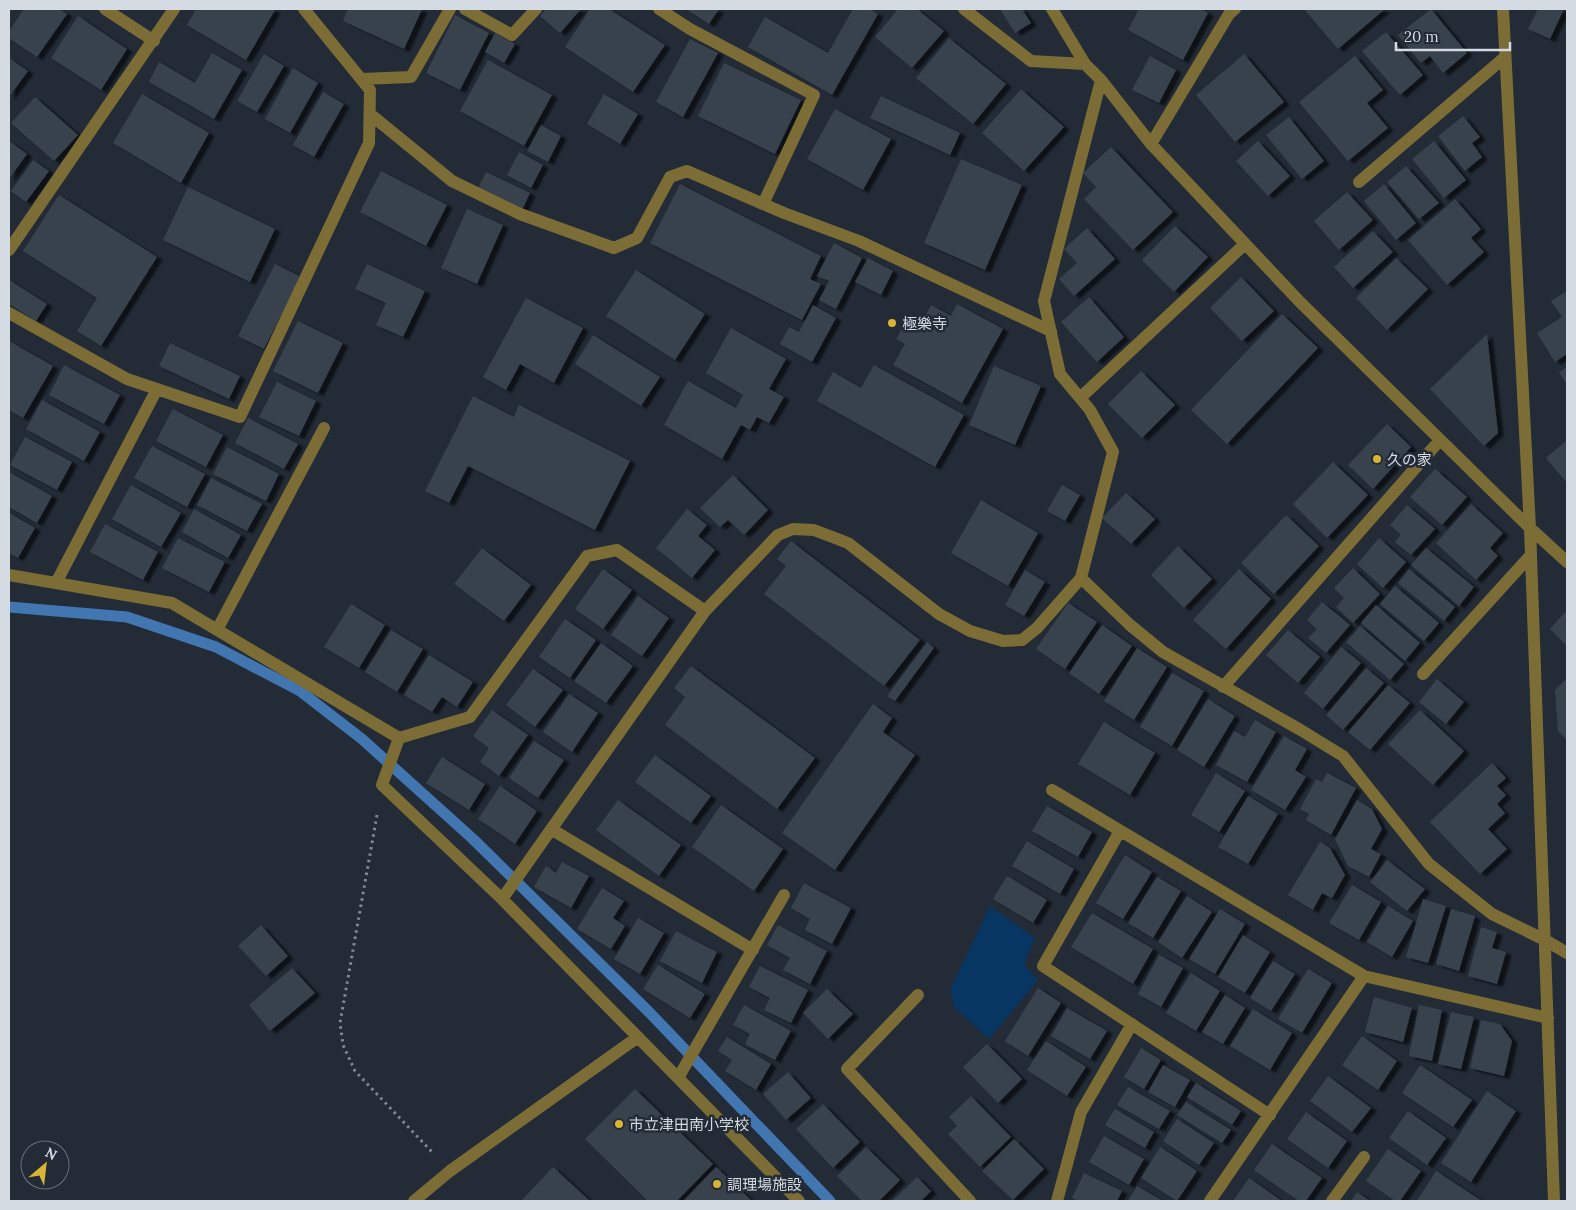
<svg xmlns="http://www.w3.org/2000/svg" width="1576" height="1210" font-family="Lora,'Noto Sans JP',serif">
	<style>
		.green { fill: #073663 }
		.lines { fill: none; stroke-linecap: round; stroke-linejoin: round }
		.stream { stroke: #4276b1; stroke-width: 11 }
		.building { fill: #38424e; filter: url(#shadow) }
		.path { stroke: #818992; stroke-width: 3; stroke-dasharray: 2.5 4; stroke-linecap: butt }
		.minor { stroke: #7c6c36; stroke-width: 12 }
		.poi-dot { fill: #d7b434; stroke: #222b36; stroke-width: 2 }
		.labels { text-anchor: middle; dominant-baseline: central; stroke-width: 5; stroke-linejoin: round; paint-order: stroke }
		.poi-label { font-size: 15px; fill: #d4dbe2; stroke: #222b36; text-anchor: start }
	</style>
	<defs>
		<filter id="shadow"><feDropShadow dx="5.5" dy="3" stdDeviation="1" flood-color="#0009"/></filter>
	</defs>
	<rect width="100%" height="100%" fill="#222b36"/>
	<path class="green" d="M990,906L1035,938L1024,964L1038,980L989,1039L954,1007L950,990Z"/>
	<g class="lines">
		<path class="stream" d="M9,607L127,617L216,647L300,691L362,739L473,839L649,1012L830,1201"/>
	</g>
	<path class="building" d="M24,9H59L67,14L37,57L9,38V31Z
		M196,9H273L275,10L246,60L187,25Z
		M348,9H422L404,49L343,21Z
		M546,9H581L560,33L540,16Z
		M590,9H609L665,45L633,92L565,47Z
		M686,9H719L709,24Z
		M853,9H869L878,14L832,95L748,47L765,17L828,53Z
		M898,9H917L944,31L912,68L875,37Z
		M1000,9H1022L1031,23L1015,33Z
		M1139,9H1201L1208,13L1183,60L1128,30Z
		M1304,9H1385L1338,49Z
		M1431,9L1467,53L1443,73L1430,56L1421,63L1398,35Z
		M1538,9H1564L1550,39L1528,29Z
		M455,15L489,33L460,90L426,73Z
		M78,16L127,49L101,90L51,58Z
		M1386,32L1423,75L1400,95L1362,51Z
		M495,33L515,44L504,63L485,52Z
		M949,38L1006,84L973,124L916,78Z
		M690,39L718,53L683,117L656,102Z
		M212,53L242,70L214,119L149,82L159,62L195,83Z
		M264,54L284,66L257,112L237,101Z
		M1244,54L1284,102L1235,142L1196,95Z
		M1150,56L1176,70L1159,103L1132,90Z
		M1355,56L1383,90L1367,103L1388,128L1348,161L1299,102Z
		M9,58L28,71L9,97Z
		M488,60L552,95L524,146L460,111Z
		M724,63L801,100L775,154L698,116Z
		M293,68L318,83L290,133L265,119Z
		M1021,89L1064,127L1024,171L982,133Z
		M323,92L344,104L314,157L293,145Z
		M142,94L209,133L181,183L113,143Z
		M604,94L638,114L620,144L587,124Z
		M881,96L960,133L950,155L870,118Z
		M35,97L78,135L54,161L11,123Z
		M835,109L891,139L863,190L807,159Z
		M1463,116L1480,137L1472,143L1482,157L1465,171L1438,136Z
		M1289,117L1324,161L1302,179L1266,135Z
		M541,125L561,136L548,162L527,151Z
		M9,141L27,154L9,179Z
		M1258,141L1290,176L1268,196L1236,161Z
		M1434,141L1466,180L1444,198L1412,159Z
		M1111,147L1173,212L1133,250L1084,199L1096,187L1083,173Z
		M519,152L543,165L531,188L507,175Z
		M961,159L1022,185L985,270L924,243Z
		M33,160L49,171L26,202L11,191Z
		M1406,166L1439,203L1419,219L1387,182Z
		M381,171L447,205L426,246L360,212Z
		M486,172L530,193L522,210L478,188Z
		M680,184L821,256L810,279L821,284L802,320L650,243Z
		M1384,184L1416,223L1396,240L1364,201Z
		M188,187L275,229L250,282L163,240Z
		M1347,192L1373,220L1339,250L1314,221Z
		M59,195L157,257L101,346L77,331L97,298L23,251Z
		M1455,199L1481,229L1471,238L1484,252L1447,285L1408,240Z
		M467,209L503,225L477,284L441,268Z
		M1175,226L1208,257L1174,292L1142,260Z
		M1087,228L1115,259L1074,296L1059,279L1077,263L1064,249Z
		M1373,231L1393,252L1353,288L1334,267Z
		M834,243L862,258L836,309L819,300L829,281L817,276Z
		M868,258L893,271L881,295L855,282Z
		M1396,258L1428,289L1387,330L1356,298Z
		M275,264L301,277L264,349L238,336Z
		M367,264L425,291L403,337L376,325L386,303L355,289Z
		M636,270L705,314L675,360L606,316Z
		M1241,277L1274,311L1242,341L1210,308Z
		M9,280L47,304L36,321L9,304Z
		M1567,291V354L1555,362L1537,333L1562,317L1551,301Z
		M1089,297L1124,337L1097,362L1061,322Z
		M526,298L583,328L554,383L520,364L506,390L483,377Z
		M957,304L1003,329L962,403L893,365L905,344L896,339L910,314L923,321L931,305L951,316Z
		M813,305L836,318L812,362L780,344L789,327L799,332Z
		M1282,314L1318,348L1227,444L1191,410Z
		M298,321L343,343L318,393L273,371Z
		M731,328L786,359L769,389L784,397L769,423L757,417L750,430L741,425L722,459L664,425L688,381L736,408L743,395L706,373Z
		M1487,334L1498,433L1484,446L1430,389Z
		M593,335L660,377L641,406L575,364Z
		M9,341L53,366L23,418L9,410Z
		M170,343L240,376L229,399L159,366Z
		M64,365L120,395L104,424L49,395Z
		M874,365L964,415L935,467L817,401L833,372L861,388Z
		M994,366L1041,386L1015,445L969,425Z
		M1567,367V385L1559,372Z
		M1141,371L1175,405L1142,438L1108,404Z
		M277,382L316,401L299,436L259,417Z
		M473,396L514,417L519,405L630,461L595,530L468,466L449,503L425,491Z
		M42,400L100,432L84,461L26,429Z
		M173,409L223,435L206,467L156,441Z
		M248,418L298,444L284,469L235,443Z
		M1387,424L1411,447L1373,489L1348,465Z
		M25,437L72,462L57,490L10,465Z
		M1567,440V483L1546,458Z
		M152,446L205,474L187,507L134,478Z
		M227,447L279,474L266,501L213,474Z
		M1333,462L1368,495L1327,538L1293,504Z
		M1435,469L1467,497L1442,525L1410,497Z
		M9,472L52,496L37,523L9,507Z
		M733,475L768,510L744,535L728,520L720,527L700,508Z
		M211,478L262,504L247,531L197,505Z
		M131,485L181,513L161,547L112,519Z
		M1062,485L1080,495L1065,521L1047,511Z
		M1126,493L1155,519L1131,544L1102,518Z
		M981,500L1038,533L1008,586L951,553Z
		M1471,504L1503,533L1490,548L1498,556L1476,580L1436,543Z
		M1407,505L1435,529L1411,555L1395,542L1401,535L1390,525Z
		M194,509L241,535L228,558L182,532Z
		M687,509L707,525L698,536L715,550L692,578L656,548Z
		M9,513L35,528L18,558L9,553Z
		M1286,515L1319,546L1274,594L1241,563Z
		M105,524L158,552L143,580L90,552Z
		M178,538L225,562L209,592L162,568Z
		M1379,538L1406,562L1383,588L1357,564Z
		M791,541L920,640L884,686L764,594L786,566L777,559Z
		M1178,546L1212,579L1184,608L1151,575Z
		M482,548L531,585L504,621L454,584Z
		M1426,548L1474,587L1459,606L1411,565Z
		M1353,568L1380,594L1353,623L1336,607L1344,598L1334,588Z
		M603,569L632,590L603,629L575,609Z
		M1239,569L1271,599L1226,649L1193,620Z
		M1409,569L1455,607L1444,621L1398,583Z
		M1025,570L1045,582L1024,616L1005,605Z
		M1395,586L1439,623L1424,641L1380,604Z
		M638,596L669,618L642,656L611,635Z
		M1322,602L1350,625L1326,653L1308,638L1317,629L1307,620Z
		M1068,603L1097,622L1065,669L1036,649Z
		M351,604L385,625L359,668L324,647Z
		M1376,605L1420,643L1405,661L1361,623Z
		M1567,610V646L1550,629Z
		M565,619L596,640L570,678L539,657Z
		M1102,625L1132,646L1099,694L1069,673Z
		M1360,626L1404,664L1390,680L1346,642Z
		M391,630L423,649L397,692L365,672Z
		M1288,630L1320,657L1298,683L1266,655Z
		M927,642L934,648L895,701L887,696Z
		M601,643L633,666L606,703L574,681Z
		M1341,647L1361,663L1323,709L1304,693Z
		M1137,648L1167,667L1134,720L1104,701Z
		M429,655L473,682L457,707L442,697L432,712L404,695Z
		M691,666L815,758L777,809L665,725L685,697L674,688Z
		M1366,668L1384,683L1343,730L1326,715Z
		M533,669L563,690L535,727L506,705Z
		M1172,673L1204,691L1172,746L1140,727Z
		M1437,679L1464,702L1446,724L1419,702Z
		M1565,680L1567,682V740L1558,731L1555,690Z
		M1388,685L1410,703L1370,750L1348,732Z
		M569,694L598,713L572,752L543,732Z
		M1208,699L1235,716L1204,767L1177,750Z
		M873,704L892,718L883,732L915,755L835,870L782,833Z
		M492,710L528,735L499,776L480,762L489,748L473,736Z
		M1420,710L1464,751L1433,785L1388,744Z
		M1255,720L1276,732L1247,782L1216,765L1234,731L1245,737Z
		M1104,722L1155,753L1130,795L1078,764Z
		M1284,736L1307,749L1295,770L1306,777L1285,810L1251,790Z
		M534,741L564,760L538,798L509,778Z
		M655,755L711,796L691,823L635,782Z
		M442,757L485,784L469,810L426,783Z
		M1492,763L1506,778L1497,786L1506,795L1497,804L1505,813L1488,829L1507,849L1480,874L1430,822Z
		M1216,773L1245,791L1219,832L1191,815Z
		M1327,773L1356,788L1331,835L1306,820L1309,814L1300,809L1316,779L1322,782Z
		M500,786L537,811L515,844L478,819Z
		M1248,796L1278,814L1248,864L1218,847Z
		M618,800L681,845L659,876L596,830Z
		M1357,800L1372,809L1382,829L1371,849L1381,854L1369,877L1348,866L1335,839Z
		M721,805L783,849L754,891L692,847Z
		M1047,806L1092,832L1078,857L1032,831Z
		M1027,841L1074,869L1060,894L1012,866Z
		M1320,842L1330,848L1345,875L1332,898L1322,893L1313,910L1288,895Z
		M1125,855L1152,872L1123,919L1096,903Z
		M1387,860L1425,889L1407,911L1370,882Z
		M562,862L589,876L571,908L534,887L546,866L556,873Z
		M1007,876L1047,900L1033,923L993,899Z
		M1157,877L1181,891L1153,938L1128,923Z
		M804,883L851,908L832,944L805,930L810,919L791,908Z
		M1352,885L1381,902L1359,940L1329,923Z
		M602,888L624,901L613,918L625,926L611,949L577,929Z
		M1187,896L1212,912L1182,958L1158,942Z
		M1423,899L1446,906L1428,963L1406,957Z
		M1388,906L1413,921L1392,957L1367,942Z
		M1220,909L1245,924L1215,974L1189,959Z
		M1451,909L1475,916L1459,971L1436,964Z
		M1092,913L1153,949L1133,984L1071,947Z
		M638,918L664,933L640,974L614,959Z
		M261,925L288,956L266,976L238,946Z
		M778,925L827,951L810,984L783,970L790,958L767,945Z
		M1481,927L1497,932L1492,948L1506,952L1497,984L1468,976Z
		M676,931L717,952L702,983L660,961Z
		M1243,935L1270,952L1245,993L1218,977Z
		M1159,955L1183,968L1161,1007L1138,994Z
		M1273,961L1295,974L1271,1011L1250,998Z
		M658,965L705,994L690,1018L643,989Z
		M760,966L808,990L791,1023L764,1010L770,998L749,987Z
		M292,968L315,993L270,1031L249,1005Z
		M1308,969L1332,983L1302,1033L1278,1019Z
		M1191,973L1220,991L1196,1031L1166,1013Z
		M1038,988L1061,1003L1028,1056L1005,1041Z
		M827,989L853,1014L828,1039L803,1013Z
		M1225,995L1245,1008L1223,1044L1202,1032Z
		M1374,997L1412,1008L1403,1042L1365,1032Z
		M744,1005L791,1031L775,1060L745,1044L750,1034L733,1025Z
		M1419,1005L1442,1010L1432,1061L1409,1056Z
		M1067,1008L1107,1031L1090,1059L1051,1036Z
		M1253,1009L1292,1033L1270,1070L1230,1046Z
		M1451,1012L1474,1017L1461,1069L1438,1064Z
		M1481,1020L1500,1024L1512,1041L1504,1076L1470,1068Z
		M1362,1036L1397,1061L1378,1090L1342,1065Z
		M727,1037L771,1064L756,1090L725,1071L732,1060L718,1051Z
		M1046,1041L1086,1067L1067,1096L1027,1070Z
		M987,1044L1022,1079L998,1103L963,1067Z
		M1141,1048L1161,1060L1144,1089L1124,1077Z
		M1163,1065L1190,1080L1175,1107L1148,1092Z
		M1420,1065L1472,1100L1453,1127L1402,1093Z
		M788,1072L811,1098L786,1120L763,1094Z
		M1328,1076L1371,1108L1352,1132L1310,1101Z
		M1196,1083L1241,1111L1232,1125L1187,1097Z
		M1128,1087L1170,1111L1159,1129L1117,1105Z
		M635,1089L713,1164L677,1201H648L585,1139Z
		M1487,1091L1516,1111L1471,1182L1441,1163Z
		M971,1096L1011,1137L980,1167L948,1134L957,1126L949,1117Z
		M1186,1102L1231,1130L1222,1143L1177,1115Z
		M823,1104L860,1142L833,1168L796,1129Z
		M1115,1109L1154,1132L1145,1148L1105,1125Z
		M1408,1111L1446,1138L1427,1165L1389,1138Z
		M1306,1112L1347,1141L1328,1168L1287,1139Z
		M1177,1119L1214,1143L1199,1165L1163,1141Z
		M1104,1136L1144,1159L1129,1185L1089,1162Z
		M1014,1139L1044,1169L1013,1200L982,1171Z
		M1272,1144L1322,1178L1306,1201H1299L1254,1170Z
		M866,1147L900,1180L879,1201H862L837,1176Z
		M1160,1147L1197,1171L1177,1201L1141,1178Z
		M1388,1149L1421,1171L1400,1201H1395L1366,1181Z
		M553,1167L590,1201H524L522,1200Z
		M716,1167L752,1201H683Z
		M1436,1171L1482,1201H1417Z
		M1084,1173L1122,1191L1117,1201H1079L1072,1198Z
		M917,1177L931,1191L921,1201H892Z
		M1249,1178L1282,1201H1233Z
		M1137,1186L1163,1201H1128Z
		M1357,1192L1370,1201H1351Z"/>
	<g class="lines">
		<path class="path" d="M377,815L340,1023L343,1045L355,1071L432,1152"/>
		<path class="minor" d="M105,9L154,41
			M465,9L512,35L536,9
			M659,9L690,29L814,95L763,204
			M964,9L1031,61L1085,64
			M1052,9L1085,64L1101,80L1151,144L1300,302L1530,528L1567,562
			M1503,9L1530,528L1554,1201
			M361,79L411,77L450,9
			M370,114L452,181L520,214L614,248L637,238L670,177L687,171L784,213L859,241L1051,331
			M1151,144L1229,14L1235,9
			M1359,182L1505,57
			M9,250L174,9
			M9,313L127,379L240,417L369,143L370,90L304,9
			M1080,398L1245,244
			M9,575L172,603L399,738L382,785L502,899L799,1201
			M1081,578L1130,625L1163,652L1299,729L1343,756L1429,864L1492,914L1545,940L1567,953
			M56,583L157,389
			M217,630L324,428
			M1423,674L1531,555
			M1223,687L1440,440
			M399,738L470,717L587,556L617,550L705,611
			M1052,790L1364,976L1548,1018
			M551,829L753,950
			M1120,831L1043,966L1270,1115
			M502,899L705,611L778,535L793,529L814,530L848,543L939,614L970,631L1003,641L1022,640L1037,628L1081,578L1113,452L1090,410L1060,374L1044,301L1101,80
			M918,995L847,1069L970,1201
			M678,1078L784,895
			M414,1201L450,1171L638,1037
			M1057,1201L1081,1112L1132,1024
			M1210,1201L1364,976
			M1332,1201L1364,1157"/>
	</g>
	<g class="poi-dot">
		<circle cx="892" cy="323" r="5"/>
		<circle cx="1377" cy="459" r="5"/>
		<circle cx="619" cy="1124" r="5"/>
		<circle cx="717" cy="1184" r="5"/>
	</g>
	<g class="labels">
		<g class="poi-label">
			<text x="902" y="323">極樂寺</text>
			<text x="1387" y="459">久の家</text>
			<text x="629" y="1124">市立津田南小学校</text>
			<text x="727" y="1184">調理場施設</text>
		</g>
	</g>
	<rect width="1576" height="1210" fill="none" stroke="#d4dbe2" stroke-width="20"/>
	<g transform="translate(45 1165) rotate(28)"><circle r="24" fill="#222b36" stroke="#69717b"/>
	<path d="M0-4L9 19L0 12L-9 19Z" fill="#d7b434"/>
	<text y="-8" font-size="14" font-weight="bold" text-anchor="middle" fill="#d4dbe2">N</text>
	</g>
	<path d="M1396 42v8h114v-8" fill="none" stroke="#d4dbe2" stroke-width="2.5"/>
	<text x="1404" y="42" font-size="15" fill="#d4dbe2" stroke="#222b36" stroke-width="4" paint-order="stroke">20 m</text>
</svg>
